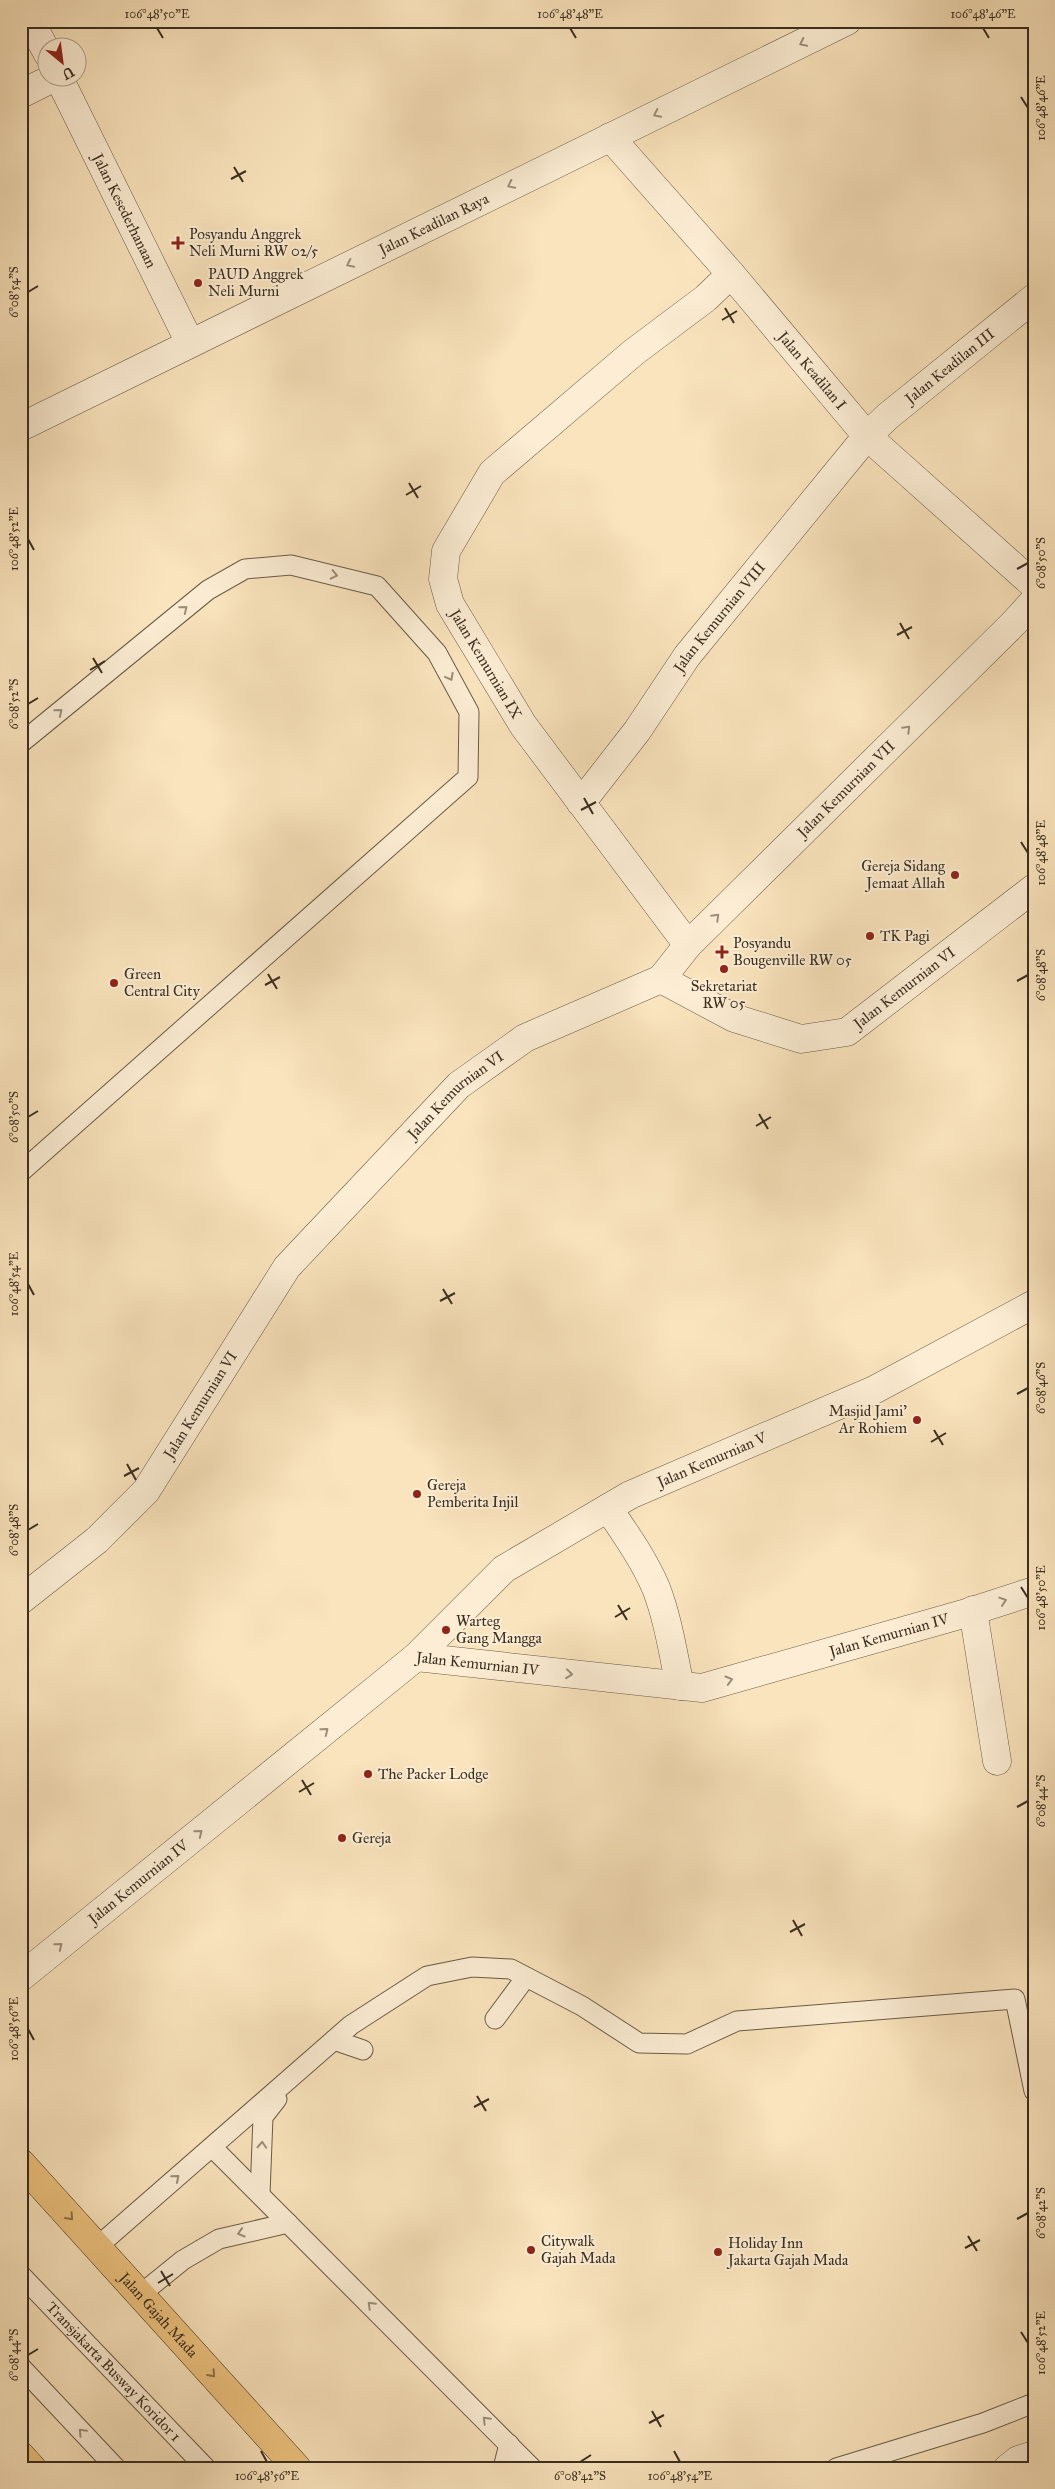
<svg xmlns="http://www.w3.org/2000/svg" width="1055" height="2489" font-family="'IM FELL Great Primer',serif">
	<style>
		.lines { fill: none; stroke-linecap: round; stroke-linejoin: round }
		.service-casing { stroke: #6a5c47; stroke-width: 21 }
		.minor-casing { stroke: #6a5c47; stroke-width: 29 }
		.primary-casing { stroke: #3a2e20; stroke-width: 29 }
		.service { stroke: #fcedd4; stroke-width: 19 }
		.minor { stroke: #fcedd4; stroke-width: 28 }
		.primary { stroke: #edc27e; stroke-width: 28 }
		.oneway { stroke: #9b8e7a }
		.oneway2 { stroke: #8b714a }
		.ticks { fill: none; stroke: #3a2e20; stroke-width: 2 }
		.poi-dot { fill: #8f2418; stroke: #fcedd4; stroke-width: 2 }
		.labels { text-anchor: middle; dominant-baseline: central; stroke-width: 4; stroke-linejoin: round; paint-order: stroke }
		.street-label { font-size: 15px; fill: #3a2e20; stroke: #fcedd4 }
		.poi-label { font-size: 15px; fill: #3a2e20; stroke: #fcedd4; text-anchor: start }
		.neatline { fill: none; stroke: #3a2e20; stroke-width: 2 }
		.ticks-label { font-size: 12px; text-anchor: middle; fill: #3a2e20 }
	</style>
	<rect width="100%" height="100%" fill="#fae4bd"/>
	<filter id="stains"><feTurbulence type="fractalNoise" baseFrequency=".004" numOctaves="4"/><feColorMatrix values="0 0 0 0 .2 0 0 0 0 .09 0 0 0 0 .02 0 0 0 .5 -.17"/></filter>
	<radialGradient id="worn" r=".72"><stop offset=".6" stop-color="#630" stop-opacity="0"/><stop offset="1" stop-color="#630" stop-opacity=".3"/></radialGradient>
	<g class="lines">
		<g class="service-casing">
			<g id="service">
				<path d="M21,743L208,590L245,569L291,565L377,586L437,653L469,712L468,777L21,1172"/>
				<path d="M495,2019L526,1977"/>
				<path d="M334,2040L363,2050"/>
				<path d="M212,2147L532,2468"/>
				<path d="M260,2194L263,2117L277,2099"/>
				<path d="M97,2247L351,2025L427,1976L472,1967L511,1969L582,2006L639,2043L687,2044L737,2021L1015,1999L1034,2091"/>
				<path id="s1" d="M21,2275L206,2468"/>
				<path d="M141,2294L183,2260L219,2239L288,2223"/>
				<path d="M21,2367L116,2468"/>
				<path d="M503,2468L509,2444"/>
				<path d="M836,2468L983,2423L1034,2403"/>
			</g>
		</g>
		<g class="minor-casing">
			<g id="minor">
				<path d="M30,21L48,54"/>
				<path id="s2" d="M59,78L190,343"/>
				<path d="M21,94L53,78"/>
				<path id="s3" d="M610,137L731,274L867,436L1034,585"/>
				<path id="s4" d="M21,427L847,21"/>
				<path id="s5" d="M581,803L637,731L687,656L867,436L888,416L1034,298"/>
				<path d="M688,945L523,725L450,604L443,579L446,551L492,473L634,352L706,298L731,274"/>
				<path id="s6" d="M661,979L734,1018L801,1039L847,1032L1034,888"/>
				<path d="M608,1508C625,1533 644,1560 656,1588C668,1619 673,1653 680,1686"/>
				<path id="s7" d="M21,1600L97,1540L146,1491L287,1267L459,1085L525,1038L661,979L688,945L1014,623L1034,601"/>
				<path d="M973,1610L997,1761"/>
				<path id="s8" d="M416,1657L702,1688L963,1614L1034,1591"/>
				<path id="s9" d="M21,1977L416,1657L504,1569L630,1495L874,1390L1034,1304"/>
				<path d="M1008,2468L1018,2460L1034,2455"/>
			</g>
		</g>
		<g class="primary-casing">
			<g id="primary">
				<path id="s10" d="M21,2163L297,2468"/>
				<path d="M21,2456L32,2468"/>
			</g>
		</g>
		<use href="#service" class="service"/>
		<use href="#minor" class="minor"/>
		<use href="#primary" class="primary"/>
	</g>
	<defs><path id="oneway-chevron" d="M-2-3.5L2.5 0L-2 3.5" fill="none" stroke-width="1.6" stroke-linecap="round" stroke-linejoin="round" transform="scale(1.25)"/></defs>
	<g class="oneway">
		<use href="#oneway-chevron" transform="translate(803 43) rotate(154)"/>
		<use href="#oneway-chevron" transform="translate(657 114) rotate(154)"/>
		<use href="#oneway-chevron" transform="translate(511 185) rotate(154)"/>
		<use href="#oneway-chevron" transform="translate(350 264) rotate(154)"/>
		<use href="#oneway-chevron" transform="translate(334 575) rotate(13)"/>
		<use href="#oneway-chevron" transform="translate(184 609) rotate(-39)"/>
		<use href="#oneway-chevron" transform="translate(450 677) rotate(62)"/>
		<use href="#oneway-chevron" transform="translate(59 712) rotate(-39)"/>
		<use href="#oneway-chevron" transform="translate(907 729) rotate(-45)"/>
		<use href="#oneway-chevron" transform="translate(716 917) rotate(-45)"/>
		<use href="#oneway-chevron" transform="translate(1003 1601) rotate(-18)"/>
		<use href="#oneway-chevron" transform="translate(569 1674) rotate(6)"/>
		<use href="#oneway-chevron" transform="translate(729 1680) rotate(-16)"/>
		<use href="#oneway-chevron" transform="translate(325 1731) rotate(-39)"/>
		<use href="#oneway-chevron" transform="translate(199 1833) rotate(-39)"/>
		<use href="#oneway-chevron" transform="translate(59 1946) rotate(-39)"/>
		<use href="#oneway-chevron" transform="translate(262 2145) rotate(-87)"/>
		<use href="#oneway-chevron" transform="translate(176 2178) rotate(-41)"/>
		<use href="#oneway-chevron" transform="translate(241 2233) rotate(163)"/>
		<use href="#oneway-chevron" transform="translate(371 2305) rotate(-135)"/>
		<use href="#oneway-chevron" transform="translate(486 2420) rotate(-135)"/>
		<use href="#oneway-chevron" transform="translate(82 2432) rotate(-133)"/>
	</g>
	<g class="oneway2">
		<use href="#oneway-chevron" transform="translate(70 2217) rotate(48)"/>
		<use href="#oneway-chevron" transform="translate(212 2374) rotate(48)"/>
	</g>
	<path class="ticks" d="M157,28L163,38M570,28L576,38M983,28L989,38M1021,97L1028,108M234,167L243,182M231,179L246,171M28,292L38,286M725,308L734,323M722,320L737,311M409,483L418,498M406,495L421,486M28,539L34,550M1017,569L1028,563M900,623L909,639M897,635L912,627M93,658L102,673M90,670L105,661M28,704L38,698M584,798L593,814M581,810L596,802M1021,842L1028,853M268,974L277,989M1017,981L1028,975M265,985L280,977M759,1114L768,1129M28,1117L38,1111M756,1126L771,1117M28,1284L34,1295M443,1289L452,1304M440,1301L455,1293M1017,1394L1028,1388M934,1430L943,1445M931,1442L946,1433M127,1464L136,1480M124,1476L139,1468M28,1530L38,1524M1021,1587L1028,1598M618,1605L627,1620M615,1617L630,1608M302,1780L311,1795M299,1792L314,1783M1017,1807L1028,1801M793,1920L802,1936M790,1932L805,1924M28,2029L34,2040M477,2096L486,2111M474,2107L489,2099M1017,2219L1028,2213M968,2236L977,2251M965,2248L980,2240M161,2271L170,2286M158,2283L173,2274M1021,2332L1028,2343M28,2355L38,2349M652,2411L661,2427M649,2423L664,2415M261,2451L267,2462M674,2451L680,2462M580,2462L591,2455"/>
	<g class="poi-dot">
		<path d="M175.5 235.5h5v5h5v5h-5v5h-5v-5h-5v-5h5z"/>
		<circle cx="198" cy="283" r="5"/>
		<circle cx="955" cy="875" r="5"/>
		<circle cx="870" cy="936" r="5"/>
		<path d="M719.5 944.5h5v5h5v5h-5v5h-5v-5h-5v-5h5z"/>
		<circle cx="724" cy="969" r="5"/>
		<circle cx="114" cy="983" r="5"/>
		<circle cx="917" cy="1420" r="5"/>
		<circle cx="417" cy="1494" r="5"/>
		<circle cx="446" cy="1630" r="5"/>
		<circle cx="368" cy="1774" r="5"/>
		<circle cx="342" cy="1838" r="5"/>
		<circle cx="531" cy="2250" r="5"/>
		<circle cx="718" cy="2252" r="5"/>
	</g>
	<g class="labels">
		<g class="street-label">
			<text stroke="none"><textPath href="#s2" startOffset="148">Jalan Kesederhanaan</textPath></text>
			<text stroke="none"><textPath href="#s4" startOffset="460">Jalan Keadilan Raya</textPath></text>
			<text stroke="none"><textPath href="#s5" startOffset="574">Jalan Keadilan III</textPath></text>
			<text stroke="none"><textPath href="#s3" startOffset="309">Jalan Keadilan I</textPath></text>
			<text stroke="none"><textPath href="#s5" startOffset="232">Jalan Kemurnian VIII</textPath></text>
			<text transform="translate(486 664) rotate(59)">Jalan Kemurnian IX</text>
			<text stroke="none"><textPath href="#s7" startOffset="1176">Jalan Kemurnian VII</textPath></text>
			<text stroke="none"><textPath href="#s6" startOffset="272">Jalan Kemurnian VI</textPath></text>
			<text stroke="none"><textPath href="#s7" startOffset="672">Jalan Kemurnian VI</textPath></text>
			<text stroke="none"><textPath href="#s7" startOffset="268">Jalan Kemurnian VI</textPath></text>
			<text stroke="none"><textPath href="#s9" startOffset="868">Jalan Kemurnian V</textPath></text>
			<text stroke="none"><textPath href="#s8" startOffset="482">Jalan Kemurnian IV</textPath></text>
			<text stroke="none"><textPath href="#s8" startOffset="62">Jalan Kemurnian IV</textPath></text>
			<text stroke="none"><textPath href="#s9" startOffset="151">Jalan Kemurnian IV</textPath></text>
			<text stroke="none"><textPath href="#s10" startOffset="205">Jalan Gajah Mada</textPath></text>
			<text stroke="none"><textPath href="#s1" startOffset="134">Transjakarta Busway Koridor 1</textPath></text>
		</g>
		<g class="poi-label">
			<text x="189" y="234">Posyandu Anggrek<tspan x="189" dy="17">Neli Murni RW 02/5</tspan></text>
			<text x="208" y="274">PAUD Anggrek<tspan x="208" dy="17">Neli Murni</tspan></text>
			<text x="945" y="866" text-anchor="end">Gereja Sidang<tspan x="945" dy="17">Jemaat Allah</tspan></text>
			<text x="880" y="936">TK Pagi</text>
			<text x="733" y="943">Posyandu<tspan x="733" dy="17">Bougenville RW 05</tspan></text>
			<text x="124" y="974">Green<tspan x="124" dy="17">Central City</tspan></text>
			<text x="724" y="986" text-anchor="middle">Sekretariat<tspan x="724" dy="17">RW 05</tspan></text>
			<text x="907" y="1411" text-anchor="end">Masjid Jami'<tspan x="907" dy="17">Ar Rohiem</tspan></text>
			<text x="427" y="1485">Gereja<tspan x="427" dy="17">Pemberita Injil</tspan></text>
			<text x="456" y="1621">Warteg<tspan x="456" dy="17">Gang Mangga</tspan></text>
			<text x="378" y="1774">The Packer Lodge</text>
			<text x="352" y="1838">Gereja</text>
			<text x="541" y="2241">Citywalk<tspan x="541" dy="17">Gajah Mada</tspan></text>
			<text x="728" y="2243">Holiday Inn<tspan x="728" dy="17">Jakarta Gajah Mada</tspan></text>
		</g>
	</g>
	<rect width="1055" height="2489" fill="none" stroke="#fae4bd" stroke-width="55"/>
	<g transform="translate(62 62) rotate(151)"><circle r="24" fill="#fcedd4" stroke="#aea18c"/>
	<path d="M0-4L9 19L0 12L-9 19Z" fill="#8f2418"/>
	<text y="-8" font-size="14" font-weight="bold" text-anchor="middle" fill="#3a2e20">U</text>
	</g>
	<rect x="28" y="28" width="1000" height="2434" class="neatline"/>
	<g class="ticks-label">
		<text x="157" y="18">106°48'50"E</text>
		<text x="570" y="18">106°48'48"E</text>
		<text x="983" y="18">106°48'46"E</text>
		<text transform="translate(1041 108) rotate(-90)" y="4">106°48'46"E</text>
		<text transform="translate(14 292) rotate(-90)" y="4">6°08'54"S</text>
		<text transform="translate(14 539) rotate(-90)" y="4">106°48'52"E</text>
		<text transform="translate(1041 563) rotate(-90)" y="4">6°08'50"S</text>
		<text transform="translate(14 704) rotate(-90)" y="4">6°08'52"S</text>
		<text transform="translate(1041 853) rotate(-90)" y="4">106°48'48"E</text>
		<text transform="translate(1041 975) rotate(-90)" y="4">6°08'48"S</text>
		<text transform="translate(14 1117) rotate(-90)" y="4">6°08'50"S</text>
		<text transform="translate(14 1284) rotate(-90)" y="4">106°48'54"E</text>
		<text transform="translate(1041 1388) rotate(-90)" y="4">6°08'46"S</text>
		<text transform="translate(14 1530) rotate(-90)" y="4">6°08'48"S</text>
		<text transform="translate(1041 1598) rotate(-90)" y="4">106°48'50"E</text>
		<text transform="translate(1041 1801) rotate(-90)" y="4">6°08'44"S</text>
		<text transform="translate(14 2029) rotate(-90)" y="4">106°48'56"E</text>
		<text transform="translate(1041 2213) rotate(-90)" y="4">6°08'42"S</text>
		<text transform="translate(1041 2343) rotate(-90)" y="4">106°48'52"E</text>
		<text transform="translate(14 2355) rotate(-90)" y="4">6°08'44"S</text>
		<text x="267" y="2480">106°48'56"E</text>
		<text x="580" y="2480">6°08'42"S</text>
		<text x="680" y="2480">106°48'54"E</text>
	</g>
	<rect width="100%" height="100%" filter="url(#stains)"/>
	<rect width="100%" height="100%" fill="url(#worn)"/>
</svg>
